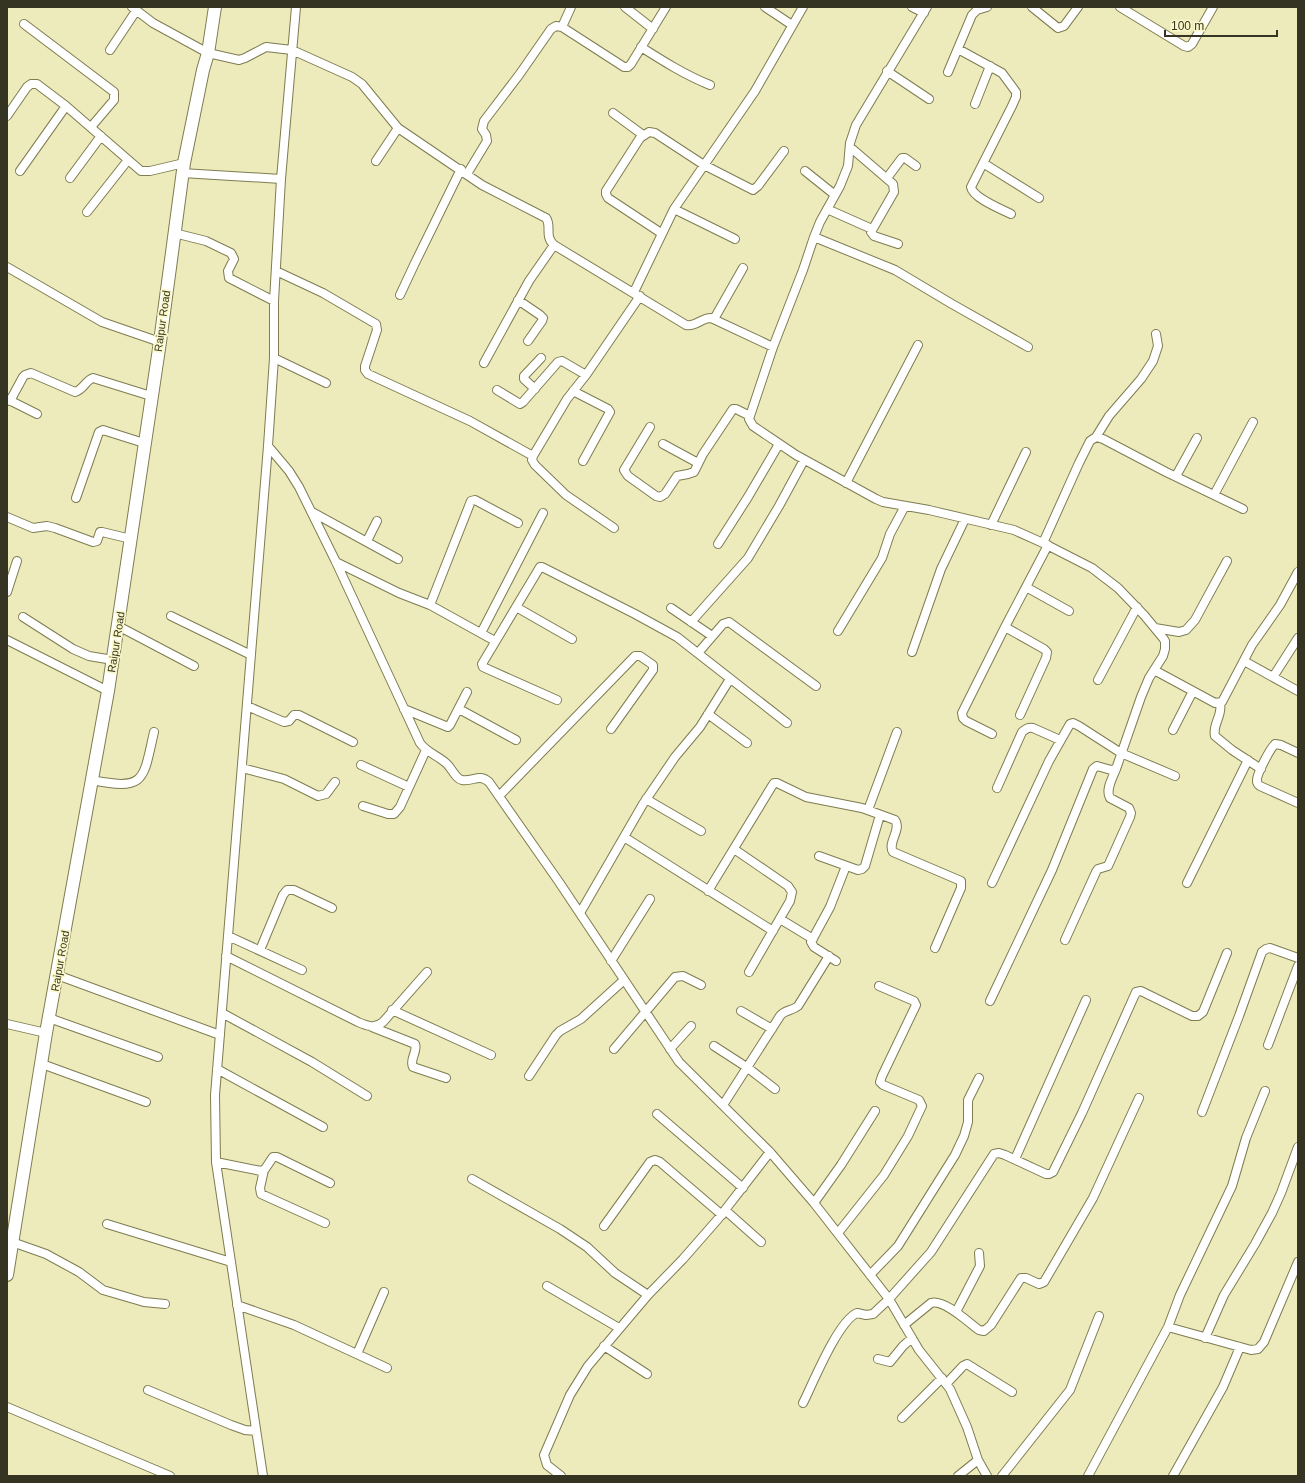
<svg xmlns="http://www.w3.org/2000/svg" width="1305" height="1483" font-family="Arial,sans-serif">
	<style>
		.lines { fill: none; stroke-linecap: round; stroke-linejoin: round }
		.minor-casing { stroke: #7e7c50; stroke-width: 10 }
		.secondary-casing { stroke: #7e7c50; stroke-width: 14 }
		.minor { stroke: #fff; stroke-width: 8 }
		.secondary { stroke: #fff; stroke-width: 12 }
		.labels { text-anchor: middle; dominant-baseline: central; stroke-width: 3.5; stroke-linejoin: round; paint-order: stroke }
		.street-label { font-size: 11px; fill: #353422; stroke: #fbf8c9 }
	</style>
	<rect width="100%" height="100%" fill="#edebbc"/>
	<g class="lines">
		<g class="minor-casing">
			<path id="minor" d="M132,7L153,23L208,53L239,60L245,58L266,47L292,50L352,77L362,84L398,128L482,185L546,218C552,226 544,236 554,245L686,325C696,327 701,318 711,318L773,347
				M625,7L653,29
				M765,7L792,25
				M912,7L924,13
				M927,7L856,125L850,143L848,166L840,186L820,222L814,237L803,270L773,347L749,419L753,426L796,455L876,499L883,502L929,510L1014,530L1043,543L1092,568L1118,588L1144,615L1163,638L1165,641V649L1163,656L1149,678L1141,697L1116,769L1111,770L1097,766L1093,769L1052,870L990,1001
				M1032,7L1058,28L1064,26L1078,7
				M1120,7L1184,46L1188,47L1192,44L1213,7
				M24,24L114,92V100L91,127
				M562,27L571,7
				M641,47C663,61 685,75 710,85
				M958,49L1002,73L1016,92V97L1012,106L971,187C973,198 1001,209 1011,214
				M110,50L136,11
				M887,71L929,99
				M948,72L972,15L977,10L987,7
				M975,104L990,66
				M613,113L643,135
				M7,116L27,87L31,84H37L66,106L141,171H150L184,163
				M850,147L893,184L894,192L871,232L874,236L898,244
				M376,161L398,128
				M983,163L1039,198
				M20,171L66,106
				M805,171L835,195
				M182,173L281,179
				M467,174L487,141L486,135L482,129L484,121L519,75L551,29L556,26L562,27L624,67H628L631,64L666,7
				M70,178L101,136
				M887,178L902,158H905L916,166
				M674,209L735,239
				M827,209L872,229
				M87,212L128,160
				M174,233L206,241L231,253L234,259L228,271L229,278L274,301
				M661,233L608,198L606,194V191L640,138L649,132L655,133L704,165L753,190L758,186L784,151
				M814,237L895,270L952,304L1028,347
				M7,267L102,322L160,342
				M276,271L323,293L376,324L377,330L365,366V370L368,374L470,421L533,456
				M634,292L674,209L755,91L803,7
				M400,295L414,265L461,169
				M518,300L540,315L543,318L542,321L528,341
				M714,319L743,268
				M274,358L326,383
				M484,363L529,281L554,245
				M535,389L524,379V376L541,358
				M497,390L520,404L523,402L558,362L562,361L586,375
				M573,391L608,409L610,412L583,461
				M7,399L37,414
				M10,401L23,377L25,375L31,373L75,392C83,390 86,380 93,378L151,396
				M650,427L624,470L628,476L656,496L660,497L665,494L677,476L688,474L694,472L703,454L733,409H736L750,416
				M1096,437L1109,416L1141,379L1153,361L1158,346L1156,334
				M663,444L698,463
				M268,446L289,471L299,487L336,562L420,743C427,753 439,756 447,764C452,769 456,779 462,780C473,782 479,773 489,782L559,882L679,1062L770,1152L814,1203L889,1299L919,1350L950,1389L967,1427L978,1460L987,1476
				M1176,476L1197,438
				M846,483L918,345
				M1214,495L1253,422
				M76,498L99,432L103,430L106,431L144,443
				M312,512L398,559
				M7,517L33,528L47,526L55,528L93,542L97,541L100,532H102L131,539
				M991,525L1026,452
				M614,528L566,495L535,465L532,460L533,456L567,399L586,375L640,296
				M367,541L377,521
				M1043,543L1079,463L1090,441L1096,437L1103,439L1166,472L1243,509
				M718,544L748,497L779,444
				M336,562L399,593L430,605L495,641
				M1026,587L1069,611
				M7,592L17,561
				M430,605L471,501L475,500L518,523
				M516,607L572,639
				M671,608L712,636
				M171,616L251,655
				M23,617L73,649L89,656L113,660
				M691,622L748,558L779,506L804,460
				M118,626L194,666
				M1005,627L1044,649L1047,652L1046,658L1020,715
				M1155,628L1179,632L1186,630L1195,620L1202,607L1227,561
				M838,631L882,558L890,534L905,506
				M481,633L543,513
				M7,640L108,691
				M912,652L941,569L965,519
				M698,653L723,624L729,622L816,686
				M1244,661L1298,691
				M1154,670L1215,703L1222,702L1252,645L1280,605L1298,572
				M1273,677L1298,638
				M1098,680L1137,607
				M557,700L483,667L482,664L540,567H542L635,614L677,637L787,723
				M1220,703C1223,716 1212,724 1215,736L1232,750L1261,769
				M247,706L284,722L289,721L294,715H299L353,742
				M404,709L448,727L450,725L467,692
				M459,709L516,740
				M708,714L747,743
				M1173,730L1193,691
				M992,734L966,721L963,718L962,713L1005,627L1048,545
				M1298,753L1281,745L1275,744C1270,749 1256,775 1257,781C1257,784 1258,784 1260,786L1298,803
				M361,765L409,787
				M242,768L284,779L318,796L326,794L335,782
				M92,780C146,791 143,780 154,732
				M997,788L1022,732C1026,729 1028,727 1033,728L1060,740
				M499,796L635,656H640L653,665V670L611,729
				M646,799L701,831
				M363,806L388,814H394L400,807L426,750
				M868,810L897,732
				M624,837L773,931
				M734,849L788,886L792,892L790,901L749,972
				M819,856L858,870L862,869L865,866L880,815
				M992,883L1049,761L1070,724L1073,723L1079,726L1121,753L1175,776
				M1187,883L1248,760
				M708,891L772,786L774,783H777L806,797L862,808L895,820C902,829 887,843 893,852L961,881V888L935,948
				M580,913L643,804L675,757L700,727L730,679
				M780,919L813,939
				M228,936L302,970
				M1065,940L1096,872L1098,869L1108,866L1130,817L1131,813L1129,808L1110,798C1105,790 1113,777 1116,769
				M260,950L283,895L287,890H294L332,908
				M226,956L358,1022C367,1026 375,1029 383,1022L427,972
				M611,961L650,899
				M836,961L814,947L811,942L830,907L846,866
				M57,975L220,1035
				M392,1010L491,1055
				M741,1011L772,1029
				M222,1013L312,1062L367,1096
				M49,1018L158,1057
				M7,1024L46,1033
				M372,1027L415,1044C418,1052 409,1059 413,1067L446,1078
				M1268,1045L1298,966
				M714,1046L748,1068L775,1089
				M614,1049L675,977L683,976L701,985
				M670,1049L691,1026
				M42,1064L146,1102
				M217,1069L323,1127
				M529,1076L556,1035L560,1031L581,1019L624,980
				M723,1105L780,1016C784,1010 792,1011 798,1006L829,956
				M1202,1112L1239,1016L1262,952L1266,949L1270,948L1298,958
				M657,1114L743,1188
				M1015,1159L1086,1000
				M216,1162L261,1171L265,1169L273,1157H277L330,1183
				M264,1170L260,1188L261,1194L325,1223
				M472,1179L560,1229L587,1247L615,1273L648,1295
				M814,1203L841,1165L875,1111
				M725,1210L761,1242
				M107,1224L231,1262
				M604,1226L650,1162L655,1160L660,1162L722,1215
				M838,1233L884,1175L908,1136L922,1106L919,1100L883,1085L880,1082L882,1076L916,1005L914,1001L879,986
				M12,1242L46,1254L79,1272L103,1290L144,1302L165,1304
				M870,1275L898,1246L955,1155L964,1136L968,1122V1100L979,1078
				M547,1286L619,1328
				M237,1305L294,1325L387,1368
				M956,1312L980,1266L979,1253
				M904,1325L931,1303C944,1299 968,1322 979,1330L984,1331L991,1325L1021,1278H1026L1039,1284L1044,1282L1093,1198L1139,1098
				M1168,1327L1251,1350L1258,1349L1264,1342L1298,1262
				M1205,1338L1224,1295L1255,1244L1272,1213L1281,1193L1298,1147
				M604,1346L647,1374
				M357,1354L384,1292
				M878,1359L890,1362L903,1346L912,1338
				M947,1383L963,1366L967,1364L1012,1392
				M148,1390L231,1425L245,1430L256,1431
				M803,1403C813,1383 838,1321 857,1313L866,1315L873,1314L889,1299L931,1252L994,1154L999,1153L1005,1155L1046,1174H1049L1053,1172L1082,1113L1136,992L1141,991L1192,1016H1198L1203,1012L1227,953
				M7,1407L170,1476
				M902,1418L942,1378
				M263,1476L216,1162L215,1095L268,446L274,358V301L281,179L296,7
				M561,1476L547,1465L544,1455L570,1395L588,1366L648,1295L683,1259L718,1219L770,1152
				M958,1476L978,1460
				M1002,1476L1070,1390L1099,1316
				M1088,1476L1168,1327L1180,1295L1232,1186L1246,1138L1265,1091
				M1173,1476L1223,1387L1240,1347"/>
		</g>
		<g class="secondary-casing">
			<path id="secondary" d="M7,1275L46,1033L108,691L160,342L184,163L203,70L208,53L215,7"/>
		</g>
		<use href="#minor" class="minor"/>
		<use href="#secondary" class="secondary"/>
	</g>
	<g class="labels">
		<g class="street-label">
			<text transform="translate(162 321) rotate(-82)">Raipur Road</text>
			<text transform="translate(116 642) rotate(-81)">Raipur Road</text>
			<text transform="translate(60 961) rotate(-80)">Raipur Road</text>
		</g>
	</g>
	<rect width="1305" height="1483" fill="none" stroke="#353422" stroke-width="16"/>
	<path d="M1165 30v6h112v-6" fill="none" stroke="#353422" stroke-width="2"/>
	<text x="1171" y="30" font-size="12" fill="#353422" stroke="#fbf8c9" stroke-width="3" paint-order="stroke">100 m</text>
</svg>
